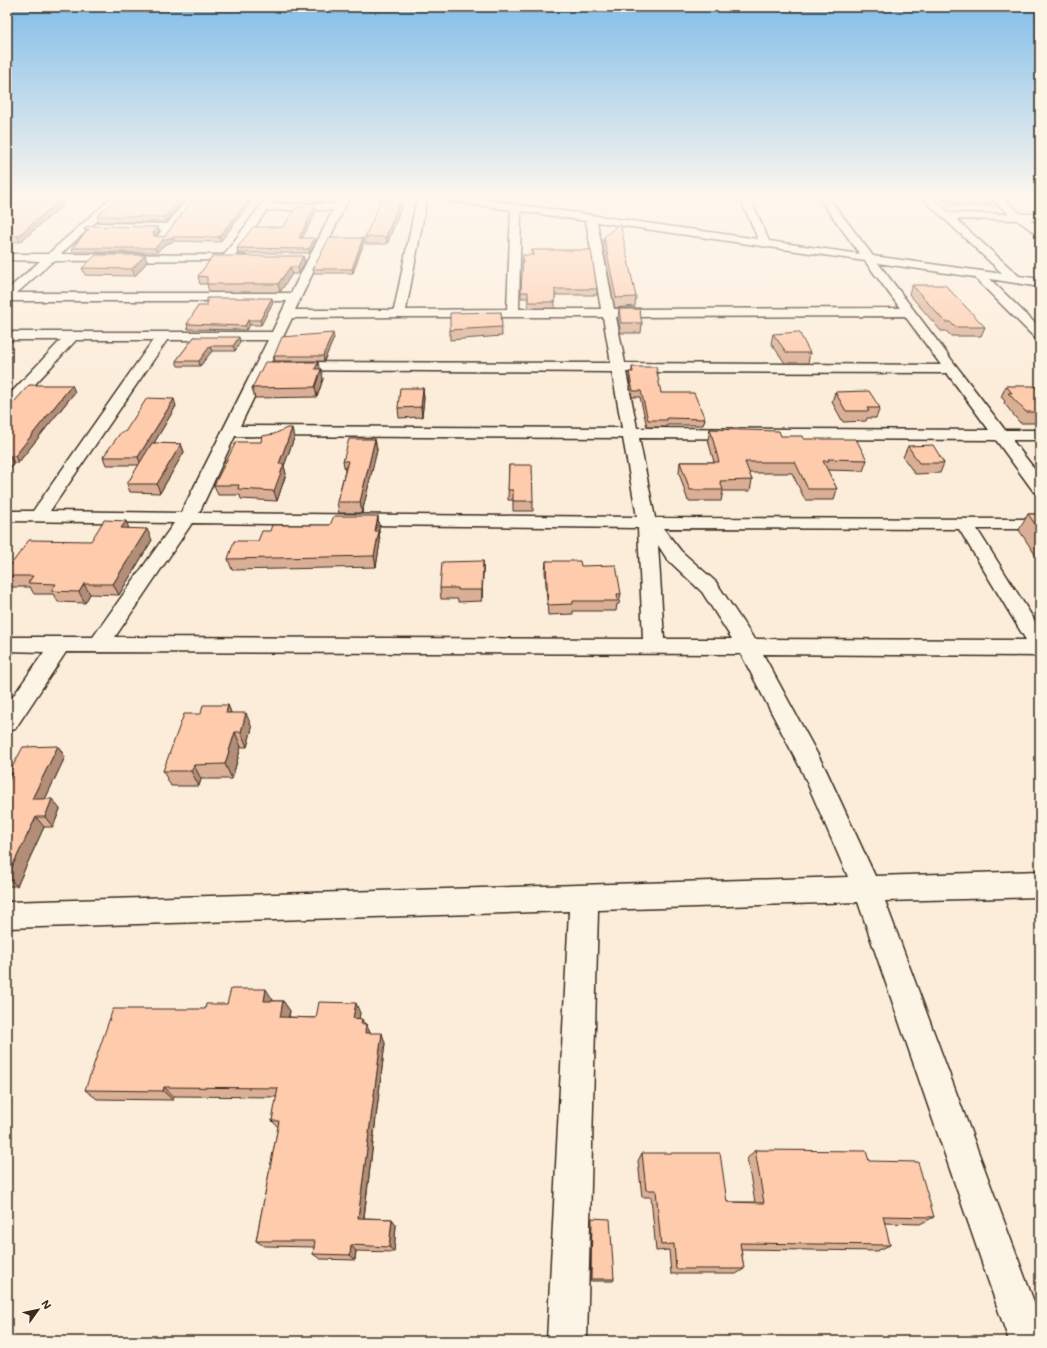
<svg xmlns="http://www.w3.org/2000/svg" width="1047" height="1348" font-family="Mali,sans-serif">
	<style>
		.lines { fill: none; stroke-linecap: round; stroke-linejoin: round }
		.minor-casing { stroke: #3b2a1e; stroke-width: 3 }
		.minor { fill: #fcf5e5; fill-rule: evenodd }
		.wall { fill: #daaf95; stroke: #3b2a1e }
		.shaded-wall { fill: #b28e79; stroke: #3b2a1e }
		.building { fill: #fecbad; stroke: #3b2a1e }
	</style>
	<rect width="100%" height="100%" fill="#fcedda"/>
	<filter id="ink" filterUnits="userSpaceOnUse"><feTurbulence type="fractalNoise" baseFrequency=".025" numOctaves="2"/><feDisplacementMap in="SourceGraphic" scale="8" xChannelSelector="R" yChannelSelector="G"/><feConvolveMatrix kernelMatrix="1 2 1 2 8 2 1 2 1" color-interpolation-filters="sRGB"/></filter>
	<g filter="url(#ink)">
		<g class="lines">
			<g class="minor-casing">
				<path id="minor" d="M111,198H122L61,254L224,255L266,198H276L272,204H336L339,198H349L295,310H394L417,198H427L406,310L507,309L511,210L450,201L445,198H471L758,239L740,198H750L769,241L860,254L819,198H829L873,256L1003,274L922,198H933L949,213L1009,214L990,198H1001L1022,214H1040V220H1030L1040,228V236L1017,220L956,219L1019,276L1040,279V287L990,279L1040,328V339L1035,338L974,277L878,263L1005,430H1040V440H1012L1040,476V493L1034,492L996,440L639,438L655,518L1040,519V529H977L1040,629V656L763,654L826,770L875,876L1040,871V897L885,901L1040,1318V1341H1009L858,902L598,910L587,1341H547L569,911L7,928V902L848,877L802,771L741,654L66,652L15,729L7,732V705L44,652L7,651V637H93L174,523L7,521V511H33L153,340H76L12,409L7,411V397L61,340H7V332H272L287,301H7V290L40,261L7,260V254H48ZM267,210H333L291,293H17L53,261L246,260L248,258L246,256L235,255ZM521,211L586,221L601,309H519ZM597,222L865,261L900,308L614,309ZM905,316L941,365L625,363L616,317ZM398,317H603L611,363L271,362L292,318ZM167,340H268L181,513L50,511ZM267,370L612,372L622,428L240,426ZM626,372L947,373L989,430L637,428ZM235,436L623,438L637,517L199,513ZM192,523L638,528L643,639L115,637ZM663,528L959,529L1026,640L754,639L716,582L681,551ZM658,545L667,559L702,592L732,639H664Z
					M188,198H198L165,240H157L156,238L162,230L98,229L93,226L98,223L167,224Z"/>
			</g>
			<use href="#minor" class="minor"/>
		</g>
		<path class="wall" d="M194,198H254L220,242L174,241L164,245L157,252H73L72,248L86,232L84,229L158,227L159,231L155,236L164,237Z
			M302,198H323L321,202H303Z
			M401,198L402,205L387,244H366L365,237Z
			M941,198H993L997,202L996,206H949Z
			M7,199L63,201L62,202L63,205L20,242H7Z
			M185,199L166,222H99L97,216Z
			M316,212L302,238L316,242L310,253H238L237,248Z
			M604,237L636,297L635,306L615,308L603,246Z
			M364,242L353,273H314L313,269Z
			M532,250L597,289V295H555V308H528V298H521V292L532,255Z
			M303,256L305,262L299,274H292L280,292H209L207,284H200L198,276Z
			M147,262L135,276L85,275L82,268Z
			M912,285L985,327L981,336H951L946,331H941L909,294Z
			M273,302L261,325H250L246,330L188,329L187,324L207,306Z
			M619,309L642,323L641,333H621L618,318Z
			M501,312L502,336L450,340V330Z
			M773,334L810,353L808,363H785L771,343Z
			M194,337L240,342L235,351H212L200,366H178L176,361Z
			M334,338L324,361H275L274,356Z
			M632,367L661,393L705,419L703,425H667L666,427H647L640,397H632L629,379V372H632Z
			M319,369H321L323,379L317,397L255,398L252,388Z
			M1006,386L1040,391V423H1020L1004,403L1005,401L1001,397Z
			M423,388L424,398L422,417L399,418L398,408Z
			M75,392L18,463H14L7,472V410Z
			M835,392L880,408L876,418H867L866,421L843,422L832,402Z
			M176,406L154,443L181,444L184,452L160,493L130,492L127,484L139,465H106L103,457L125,432Z
			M710,429L804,439L867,460L863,471L827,470L837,489L834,500H805L792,473H749L752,480L750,491H723L721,501H688L679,473L680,462H714L708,440Z
			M294,438L284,466L286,474L277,501L241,499L240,495H218L214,485L261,442Z
			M375,439L377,450L362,513H339L337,502L345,471L343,461Z
			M908,446L944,463L940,473L915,474L903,457Z
			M509,465L533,501V511H513V500H508Z
			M1028,514H1040V562L1019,530Z
			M379,527V531L380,542L376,567L232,570L228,559L258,541Z
			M129,529L152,540L119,595L90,594L85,603L58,602L53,594H34L30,587H9L7,583V570Z
			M483,561V572L482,601L458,602V599H441L440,588Z
			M546,561L581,566L621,594L619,604H617L616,611H573V614L548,615L545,571Z
			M228,705L231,713L252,728L247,747H241L232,779H201L199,786H171L163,771L201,714Z
			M58,746L65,757L45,799L60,809L53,827H44L17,886H7V784L12,776L9,773Z
			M273,1000V1001H283L290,1011L289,1017L316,1018L360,1013L359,1018L365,1024H366L370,1033L385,1043L364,1218L392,1219L396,1225L394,1252L356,1251L355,1260L320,1259L313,1254L314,1247L264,1246L256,1241L278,1127L272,1121L277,1097L174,1096L173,1100L97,1099L85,1090L205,1009L227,1004Z
			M755,1150L869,1161L934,1217L920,1224L884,1223L890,1245L877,1251L741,1249L744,1269L736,1274H671L669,1250L656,1251L651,1197H642L638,1161L642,1153L727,1202H755L747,1159Z
			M592,1218L614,1279L613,1281H590L592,1221Z"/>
		<path class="shaded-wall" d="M58,198H62L63,201L62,202L63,205L20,242L18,236Z
			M180,198H185V199L166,222L165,217Z
			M250,198H254L220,242L219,237Z
			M320,198H323L321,202Z
			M401,198L402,205L387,244L386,237Z
			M315,207L316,212L300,242L299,238Z
			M158,227L159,231L155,237L153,233Z
			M173,237L174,241L164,245L157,252L155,248L163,240Z
			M315,238L316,242L310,253L309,249Z
			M363,238L364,242L353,273L352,269Z
			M145,255L147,262L135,276L132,269Z
			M303,256L305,262L299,274L298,267Z
			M290,267L292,274L280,292L278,284Z
			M272,298L273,302L261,325L260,320Z
			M248,320L250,325L246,330L245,326Z
			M333,333L334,338L324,361L323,356Z
			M239,337L240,342L235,351L233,346Z
			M210,346L212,351L200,366L199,361Z
			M318,362L320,372L315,369Z
			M321,369L323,379L317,397L315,387Z
			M72,385L75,392L18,463L15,456Z
			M423,388L424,398L422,417L421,407Z
			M174,399L176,406L141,465L138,457Z
			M292,428L294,438L284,466L286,474L277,501L274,491L279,464Z
			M375,439L377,450L362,513L360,502Z
			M181,444L184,452L160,493L157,484Z
			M10,456L14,463L7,472V460Z
			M378,516L379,527L377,542L375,531Z
			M126,521L130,531L121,528Z
			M147,529L152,540L119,595L113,584Z
			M379,531L380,542L376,567L374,556Z
			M483,561V572L482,601V590Z
			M84,584L90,594L85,603L79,592Z
			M228,705L234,720L226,713Z
			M246,713L252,728L247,747L241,732Z
			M235,732L241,747L232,779L225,764Z
			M58,746L65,757L40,810L32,799Z
			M194,765L201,779L199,786L191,771Z
			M52,799L60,809L53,827L45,817Z
			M36,817L44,827L17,886L7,877Z
			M266,989L273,1000L270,1011L264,1001Z
			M283,1001L290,1011L286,1027L280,1017Z
			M356,1003L360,1013L358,1029L353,1018Z
			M362,1019L366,1027V1024L371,1035L369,1043L361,1024Z
			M382,1033L385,1043L363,1224L358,1218Z
			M164,1087L174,1096L173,1100L163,1091Z
			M392,1219L396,1225L394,1252L389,1247Z
			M351,1245L356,1251L355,1260L350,1255Z"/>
		<path class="building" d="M8,198H58L56,199H61L18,236H7V199Z
			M125,198H180L165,217L97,216L115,200H123Z
			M194,198H250L219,237H173L163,240L155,248H72L89,229H84L87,226L158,227L153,233L154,236L164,237Z
			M382,198H401L386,237H365Z
			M947,198H993L997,202L950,201Z
			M296,207H315L299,238H315L309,249L237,248L253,227H283Z
			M620,223L636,297L616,298L604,237Z
			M329,238H363L352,269H313Z
			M532,250H591L597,289H555V302H528V292H521L523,255H534Z
			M96,255H145L132,269L82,268Z
			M213,256H303L298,267H290L278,284H207V277L198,276Z
			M912,285H945L985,327H955L950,322H945Z
			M207,298H272L260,320H248L245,326L187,324L198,306H207Z
			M619,309H639L642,323H621Z
			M501,312L502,327L450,330V313Z
			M799,332L810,353H787L773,334Z
			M333,333L323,356H274L282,337Z
			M194,337H239L233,346H210L199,361H176Z
			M265,362H318L315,369H321L315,387L252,388Z
			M632,367H656L661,393H694L705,419L667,418V420H648L641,391H633L629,372H633Z
			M29,385H72L15,456H10L7,460V410Z
			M1006,386H1033L1039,389L1040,391V412H1026L1008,393H1012Z
			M400,388H423L421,407L398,408Z
			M869,391L880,408H867L869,411H846L835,392Z
			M147,398L174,399L138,457H103L121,432H125Z
			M287,428H292L279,464H284L274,491L238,489L239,485H214L236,442H261L262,436L274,434Z
			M710,429L779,431L781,436H803L804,439H856L867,460L828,459L829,461H823L837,489H808L795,462H745L752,480L720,481L723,490H690L680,462H719Z
			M349,439H375L360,502H337L348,461H343Z
			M152,443L181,444L157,484H127Z
			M933,445L944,463H919L908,446Z
			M509,465H532L533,501H513V490H508Z
			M1028,514H1040V531Z
			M334,516H378L375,531H379L374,556L228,559L234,541H258L262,531H270L272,525H330Z
			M104,520L126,521L121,528L147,529L113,584H84L79,592L51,591L56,584L28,583L33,576H7V570L29,540L91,541Z
			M483,561L482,590H458V588H440L442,562Z
			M546,561H580L581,566L616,565L621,594H617L618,601H573V604L548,605Z
			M203,705H228L226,713H246L241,732H235L225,764L194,765L191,771H163L184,714H201Z
			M58,746L32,799H52L45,817H36L7,877V784L13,773H9L23,747Z
			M231,989H266L264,1001H283L280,1017L316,1018L319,1002L356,1003L353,1018L362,1019L361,1024H366L365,1033H382L358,1218L392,1219L389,1247L351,1245L350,1255L313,1254L315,1241H256L279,1121H272L278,1088L164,1087L163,1091L85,1090L113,1009H205L206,1004H227Z
			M755,1150L866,1151L869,1161L918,1162L934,1217L883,1216L890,1245L740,1243L744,1269H676L674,1244L661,1245L656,1190H646L642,1153H720L727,1202L764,1203Z
			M592,1218L610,1219L614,1279H591Z"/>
	</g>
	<linearGradient id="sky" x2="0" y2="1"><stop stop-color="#82beea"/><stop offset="0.51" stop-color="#fef7ee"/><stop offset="1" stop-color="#fef7ee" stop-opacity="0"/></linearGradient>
	<rect width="1047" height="387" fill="url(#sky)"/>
	<rect width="1047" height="1348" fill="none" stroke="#fcf5e5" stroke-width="24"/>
	<rect x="12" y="12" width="1023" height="1324" fill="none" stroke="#3b2a1e" stroke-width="1.5" filter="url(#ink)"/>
	<g transform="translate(38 1310) rotate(57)" stroke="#fcf5e5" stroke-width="3" paint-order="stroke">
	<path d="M0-3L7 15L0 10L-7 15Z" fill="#3b2a1e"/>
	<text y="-6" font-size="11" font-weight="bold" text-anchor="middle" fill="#3b2a1e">N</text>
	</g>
</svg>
